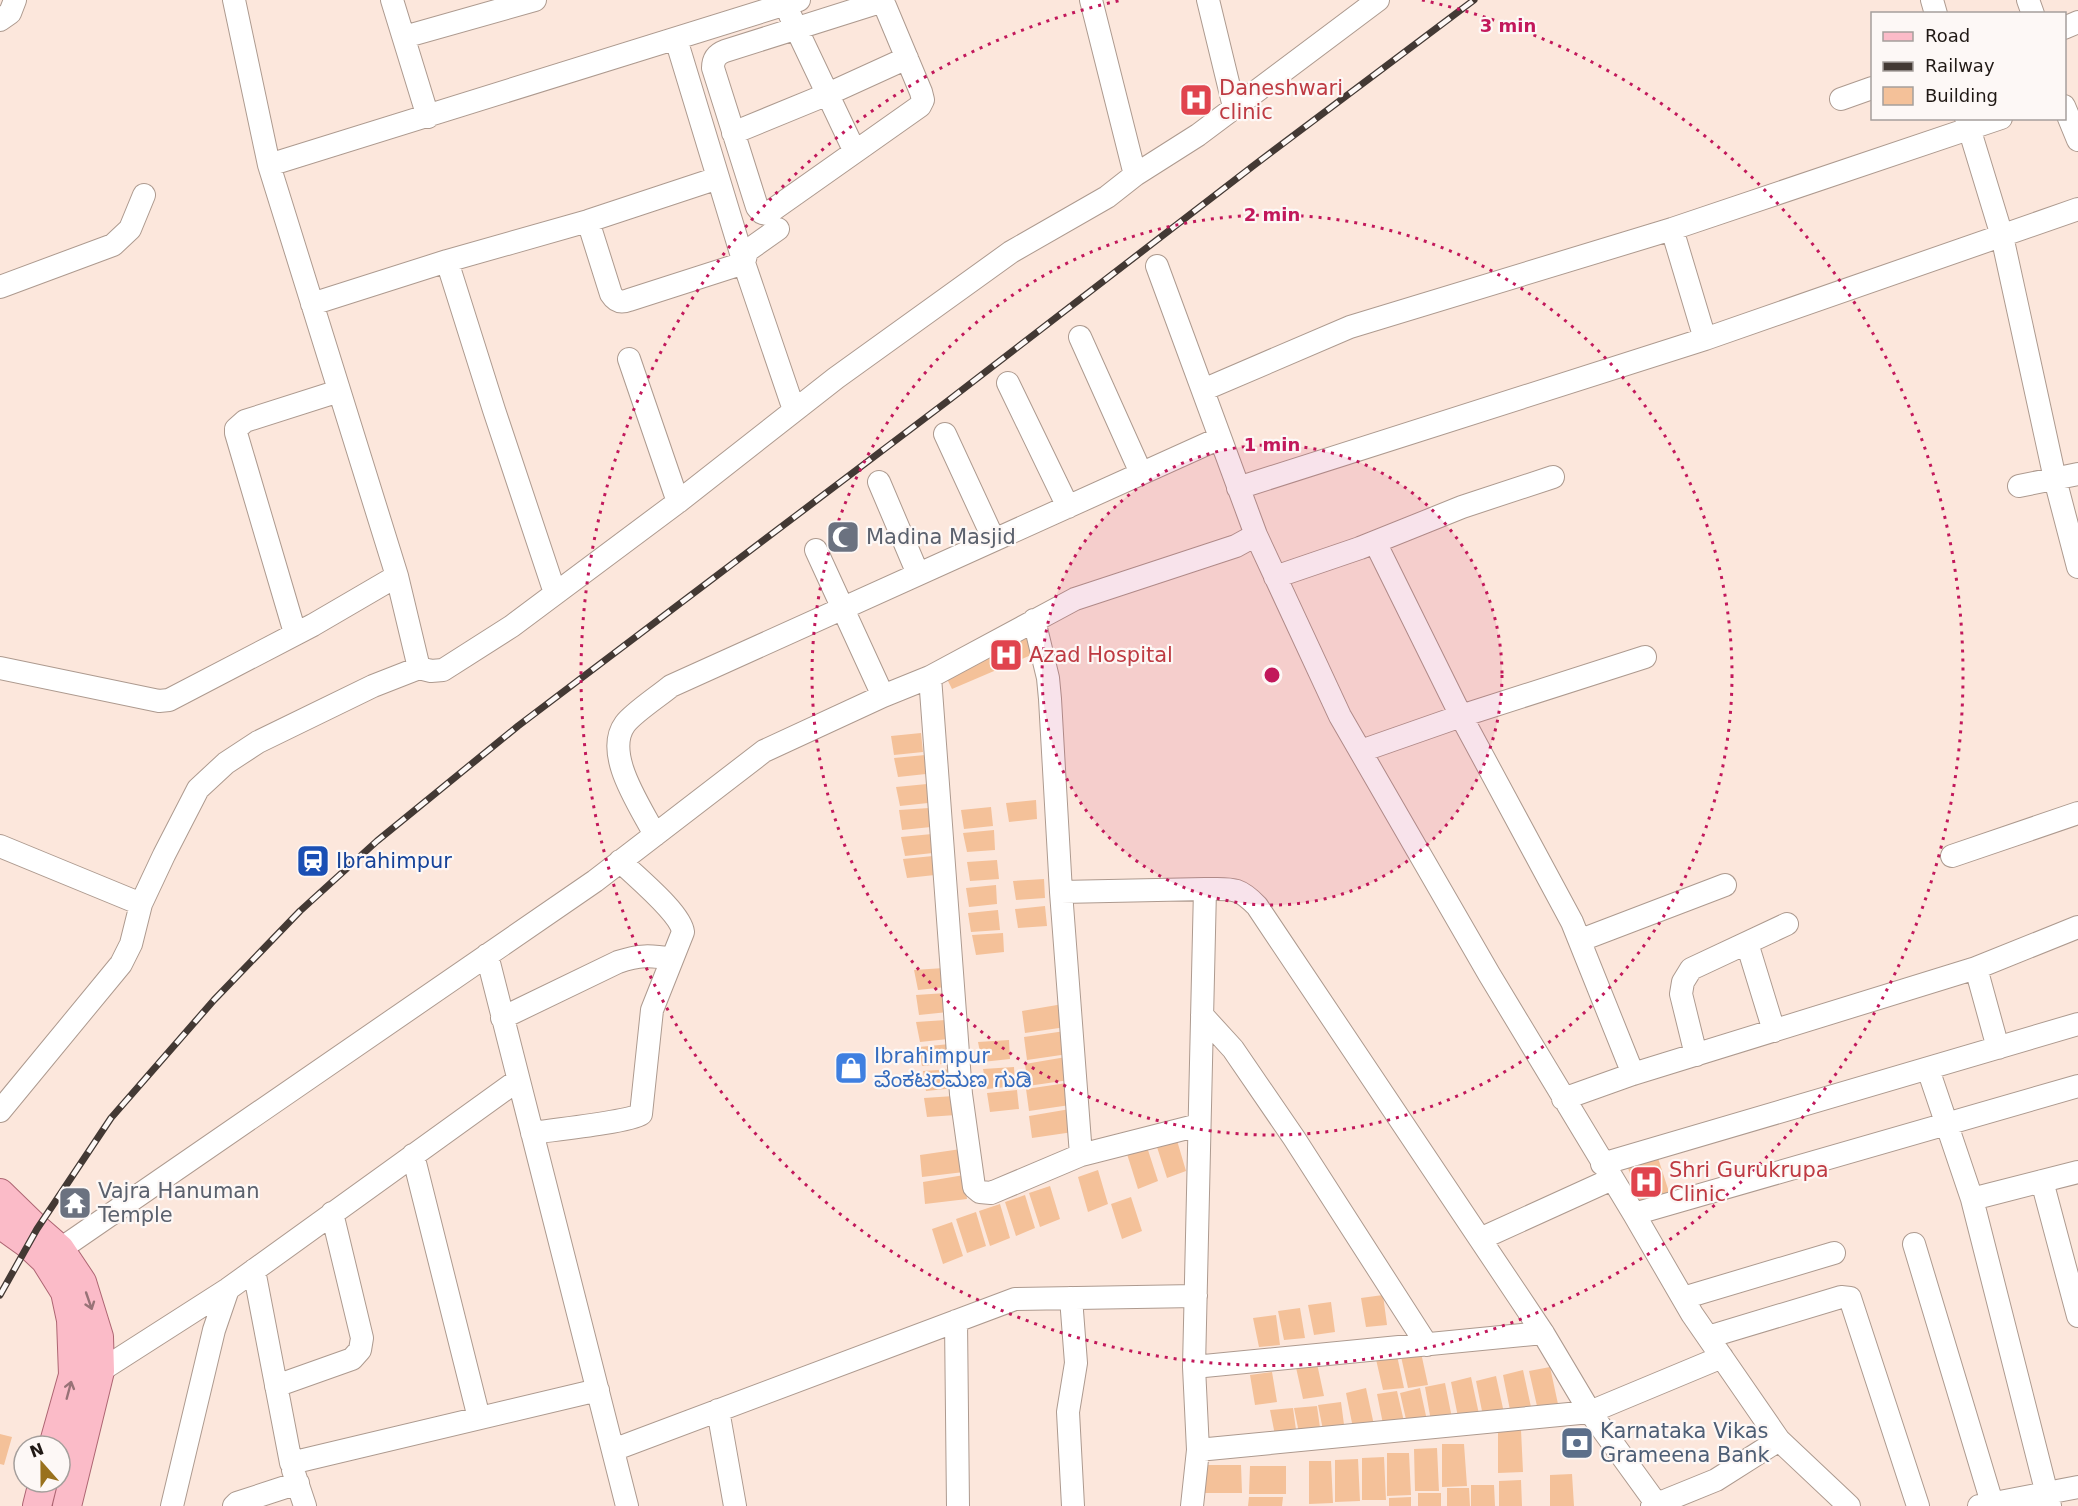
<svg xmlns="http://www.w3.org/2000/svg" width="2078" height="1506" font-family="'DejaVu Sans','Noto Sans Kannada',sans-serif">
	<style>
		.building { fill: #f4c199 }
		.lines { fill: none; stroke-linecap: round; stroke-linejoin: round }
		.minor-casing { stroke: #ad9a8f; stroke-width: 24 }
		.major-casing { stroke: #ad6572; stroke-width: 30 }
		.minor { stroke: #fff; stroke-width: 22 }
		.major { stroke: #fbbbc8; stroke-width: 28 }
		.rail-casing { stroke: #433934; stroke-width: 7 }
		.rail { stroke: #fdf8f6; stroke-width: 4.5; stroke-dasharray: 14; stroke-linecap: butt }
		.oneway { stroke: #987277 }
		.ring { fill: none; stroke: #c2185b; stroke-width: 3; stroke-dasharray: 3 6 }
		.labels { text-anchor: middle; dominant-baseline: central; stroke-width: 4.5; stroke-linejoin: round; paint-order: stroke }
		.health-label { font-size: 21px; fill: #be3a42; stroke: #fdf8f6; text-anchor: start }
		.worship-label { font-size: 21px; fill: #5b616d; stroke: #fdf8f6; text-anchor: start }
		.transit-label { font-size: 21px; fill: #164399; stroke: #fdf8f6; text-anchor: start }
		.shop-label { font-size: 21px; fill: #366cbe; stroke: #fdf8f6; text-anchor: start }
		.service-label { font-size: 21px; fill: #4e5e75; stroke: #fdf8f6; text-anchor: start }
		.centre { fill: #c2185b; stroke: #fdf8f6; stroke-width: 3 }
		.ring-label { font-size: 18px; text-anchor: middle; font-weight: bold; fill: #c2185b; stroke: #fdf8f6; stroke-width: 4.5; stroke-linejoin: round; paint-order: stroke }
	</style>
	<rect width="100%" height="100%" fill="#fce7dc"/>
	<path class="building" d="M1028,634L1036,653L952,689L943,671Z
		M921,733L923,752L894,755L891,736Z
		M925,755L926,774L898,777L894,758Z
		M927,784L928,803L900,806L896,787Z
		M1036,800L1037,819L1009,822L1006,803Z
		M991,807L993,826L964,829L961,810Z
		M929,808L931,827L902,830L899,810Z
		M994,830L995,850L967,852L963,833Z
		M932,834L933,853L905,856L901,837Z
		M933,856L935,875L907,878L903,859Z
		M997,860L999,879L970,881L967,862Z
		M1044,879L1045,898L1016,900L1013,881Z
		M996,885L997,904L969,907L966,888Z
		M1045,906L1047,926L1018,928L1015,909Z
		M998,910L1000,930L971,932L968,913Z
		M1003,933L1004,952L976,955L972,935Z
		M944,968L946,987L918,990L914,970Z
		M946,993L948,1012L919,1015L916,995Z
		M1063,1004L1066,1027L1025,1033L1022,1011Z
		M946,1020L948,1039L920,1042L916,1022Z
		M1065,1031L1068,1054L1027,1060L1024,1037Z
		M1009,1040L1010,1059L982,1062L978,1042Z
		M950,1044L951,1063L922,1066L919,1047Z
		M1066,1057L1069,1080L1028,1086L1025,1064Z
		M1014,1067L1015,1086L987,1089L983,1069Z
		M953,1069L955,1088L926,1091L923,1071Z
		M1067,1083L1070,1105L1029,1111L1026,1089Z
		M1017,1090L1019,1109L990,1112L987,1093Z
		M954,1096L956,1115L927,1117L924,1098Z
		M1070,1109L1073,1132L1032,1138L1029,1116Z
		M1176,1137L1186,1171L1167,1178L1156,1144Z
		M1147,1147L1158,1181L1138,1189L1127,1154Z
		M961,1149L964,1172L922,1177L920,1155Z
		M1658,1158L1669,1192L1639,1201L1628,1168Z
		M1098,1170L1108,1204L1088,1212L1078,1177Z
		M964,1175L967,1199L925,1204L923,1182Z
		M1050,1186L1060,1219L1040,1227L1029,1193Z
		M1025,1195L1035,1228L1016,1236L1005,1202Z
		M1131,1197L1142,1231L1122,1239L1111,1204Z
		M1000,1204L1010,1238L990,1246L979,1211Z
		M976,1212L986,1246L967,1253L956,1219Z
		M952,1222L963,1256L943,1264L932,1229Z
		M1383,1295L1387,1325L1366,1327L1361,1298Z
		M1331,1302L1335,1332L1314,1335L1308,1305Z
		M1300,1308L1305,1338L1284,1340L1278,1311Z
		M1276,1315L1280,1345L1259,1347L1253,1318Z
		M1420,1348L1428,1385L1408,1388L1400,1352Z
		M1396,1351L1404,1388L1383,1390L1375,1355Z
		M1316,1359L1324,1396L1303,1399L1295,1363Z
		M1550,1367L1558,1404L1537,1406L1529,1371Z
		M1523,1370L1531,1407L1510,1410L1503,1375Z
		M1272,1372L1277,1402L1255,1405L1250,1375Z
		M1496,1376L1504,1413L1483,1416L1476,1381Z
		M1471,1377L1479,1414L1458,1417L1451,1382Z
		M1445,1383L1452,1418L1431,1421L1425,1387Z
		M1366,1388L1374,1425L1353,1428L1346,1393Z
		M1420,1388L1428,1425L1408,1428L1400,1393Z
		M1397,1391L1405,1426L1384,1429L1377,1394Z
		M1341,1402L1345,1432L1324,1435L1318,1405Z
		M1317,1406L1321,1435L1300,1438L1294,1408Z
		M1293,1408L1297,1437L1276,1440L1270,1410Z
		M1498,1430H1521L1523,1472L1498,1473Z
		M0,1434L12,1437L4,1465L0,1464Z
		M1442,1444H1464L1467,1486L1442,1487Z
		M1437,1448L1439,1491H1415L1414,1449Z
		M1387,1453H1409L1411,1495L1387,1496Z
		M1384,1457L1386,1500H1362V1458Z
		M1358,1459L1360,1501L1335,1502V1460Z
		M1309,1461H1331L1333,1503L1309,1504Z
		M1206,1465H1241L1242,1493H1205Z
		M1250,1466H1286V1494H1249Z
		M1572,1474L1574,1506H1550V1475Z
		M1521,1480L1522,1506H1499V1481Z
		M1471,1485H1494L1495,1506H1471Z
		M1447,1488H1469L1470,1506H1447Z
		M1418,1493H1441V1506H1418Z
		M1249,1497H1283L1282,1506H1248Z
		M1411,1497V1506H1389V1498Z"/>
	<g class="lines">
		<g class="minor-casing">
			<path id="minor" d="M234,0L269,165L397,576L419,668L431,671L443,670L512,626L678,502L836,378L1011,252L1107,197L1135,175L1198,135L1378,0
				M392,0L428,117
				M1091,0L1135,175
				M1208,0L1234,107
				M1932,0L1936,14
				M2028,0L2033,14
				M880,2L885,6L921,92L923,100L920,106L767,214L762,213L757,207L713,68C713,59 717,54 725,51Z
				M790,15L855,152
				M0,20L10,13L15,0
				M2064,28L2078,22
				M404,37L535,0
				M676,39L744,263L794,410
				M1841,99L1872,88
				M2064,106L2078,140
				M1966,118L2002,236L2055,479L2078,567
				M733,133L828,94L907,58
				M269,165L799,0
				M588,221L611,294C616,302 621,303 629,300L744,263L747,251L778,229
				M1672,229L1705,339
				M447,261L494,410L555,593
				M1157,266L1256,535L1340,716L1489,974L1634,1214L1692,1314L1779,1440L1849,1506
				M0,287L113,245L130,229L144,195
				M312,304L447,261L588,221L718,178
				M1080,337L1141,473
				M629,359L678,502
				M1008,383L1068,507
				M1203,390L1350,327L1672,229L2001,118
				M945,434L994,540
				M879,482L918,574
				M2019,486L2078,474
				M1238,488L1705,339L2078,209
				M1375,542L1461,716L1572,922L1633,1074
				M816,550L883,696
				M1275,577L1360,548L1462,507L1553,477
				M1034,620L1048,678L1050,699L1061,892L1081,1155
				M295,633L236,433V429L245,421L339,391
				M0,668L159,701L169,700L313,625L397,576
				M930,677L961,1094L974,1187L980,1192L991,1193L1081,1155L1199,1125
				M1361,751L1461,716L1645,657
				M655,835C641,807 603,754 625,724C633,713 659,696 671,686L1220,438
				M0,846L141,904
				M1952,856L2078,813
				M1061,892L1205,889
				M1581,940L1725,885
				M1747,943L1774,1031
				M487,955L627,1506
				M1202,1015L1233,1049L1294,1138L1427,1345
				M502,1018L618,962C639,955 650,955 672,959
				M1998,1048L1976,968L2078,927
				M1696,1055L1681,994L1683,982L1691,969L1787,924
				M1928,1069L1972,1199L2050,1506
				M1563,1099L1633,1074L1976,968
				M0,1111L121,964L131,944L141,904L164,855L198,789L226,763L258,742L373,686L419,668
				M532,1133C552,1130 629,1122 641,1114L652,1010L683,932C681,913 635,876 620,861
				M413,1155L479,1418
				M1602,1164L2078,1024
				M2042,1181L2078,1316
				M1972,1199L2078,1172
				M1634,1214L2078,1086
				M1480,1239L1612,1179
				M1914,1244L1992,1503
				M46,1259L595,881L764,751L883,696L930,677L1075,599L1236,546L1256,535
				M254,1270L291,1463L598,1390
				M1071,1298L1076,1363L1068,1412L1073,1506
				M1683,1298L1834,1253
				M956,1321L958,1506
				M1708,1337L1841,1297L1850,1298L1918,1506
				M1194,1367L1543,1333
				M100,1371L228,1289L518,1080
				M276,1386L352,1359L360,1350L362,1338L332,1213
				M718,1410L735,1506
				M613,1450L1015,1299L1196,1296
				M1198,1450L1590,1412L1722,1357
				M293,1470L305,1506
				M172,1506L214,1330L228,1289
				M234,1506L237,1503L298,1483
				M1192,1506L1198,1450L1194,1367L1205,889C1231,889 1238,886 1257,906L1543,1333L1590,1412L1658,1506
				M1652,1506L1716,1480L1779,1440
				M1979,1506L2078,1487"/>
		</g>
		<g class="major-casing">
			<path id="major" d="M0,1193L37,1229L60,1249L82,1282L99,1337L100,1371L67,1506
				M0,1224L28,1244L45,1260L65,1292L71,1320L73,1375L53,1446
				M37,1506L43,1482"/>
		</g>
		<use href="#minor" class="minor"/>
		<use href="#major" class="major"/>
		<g class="rail-casing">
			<path id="rail" d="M0,1295L37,1229L111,1118L214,1000L300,911L377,841L518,726L949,400L1253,166L1474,0"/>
		</g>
		<use href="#rail" class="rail"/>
	</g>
	<defs><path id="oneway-shaft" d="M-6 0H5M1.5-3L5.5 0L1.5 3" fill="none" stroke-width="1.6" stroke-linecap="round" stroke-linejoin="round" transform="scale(1.5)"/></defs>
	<g class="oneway">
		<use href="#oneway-shaft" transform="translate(89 1301) rotate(71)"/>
		<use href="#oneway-shaft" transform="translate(69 1390) rotate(-75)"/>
	</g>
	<circle cx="1272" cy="675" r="230" fill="#c2185b" fill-opacity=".12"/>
	<g class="ring">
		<circle cx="1272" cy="675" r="230"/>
		<circle cx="1272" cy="675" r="460"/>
		<path d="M1422 0A691 691 0 1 1 1122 0"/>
	</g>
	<defs>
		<g id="hospital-square" transform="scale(1.725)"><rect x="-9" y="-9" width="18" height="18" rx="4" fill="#e0444e" stroke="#fdf8f6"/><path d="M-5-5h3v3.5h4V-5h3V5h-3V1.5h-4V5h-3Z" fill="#fff"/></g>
		<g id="mosque-square" transform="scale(1.725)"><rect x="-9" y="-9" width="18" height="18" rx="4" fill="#6b7280" stroke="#fdf8f6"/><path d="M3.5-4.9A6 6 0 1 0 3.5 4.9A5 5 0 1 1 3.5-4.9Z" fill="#fff"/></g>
		<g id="station-square" transform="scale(1.725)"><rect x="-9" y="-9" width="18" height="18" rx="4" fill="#1a4fb4" stroke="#fdf8f6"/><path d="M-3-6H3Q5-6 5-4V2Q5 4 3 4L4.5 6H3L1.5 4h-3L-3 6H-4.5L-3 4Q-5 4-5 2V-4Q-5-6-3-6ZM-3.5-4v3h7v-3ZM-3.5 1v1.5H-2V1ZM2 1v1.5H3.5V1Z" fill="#fff"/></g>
		<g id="shop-square" transform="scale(1.725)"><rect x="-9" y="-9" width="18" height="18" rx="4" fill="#3f7fe0" stroke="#fdf8f6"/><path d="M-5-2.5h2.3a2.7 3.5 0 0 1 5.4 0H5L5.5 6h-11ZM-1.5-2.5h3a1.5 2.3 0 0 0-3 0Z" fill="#fff"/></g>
		<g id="temple-square" transform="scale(1.725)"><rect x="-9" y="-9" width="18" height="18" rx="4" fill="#6b7280" stroke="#fdf8f6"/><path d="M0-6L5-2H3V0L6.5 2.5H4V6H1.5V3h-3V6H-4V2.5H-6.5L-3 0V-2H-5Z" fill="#fff"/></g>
		<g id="bank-square" transform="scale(1.725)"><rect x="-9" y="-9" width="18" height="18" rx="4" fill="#5c6f8a" stroke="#fdf8f6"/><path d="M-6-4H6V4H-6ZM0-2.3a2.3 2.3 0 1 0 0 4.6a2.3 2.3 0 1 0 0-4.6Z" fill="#fff"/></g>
	</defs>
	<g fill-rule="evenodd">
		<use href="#hospital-square" x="1196" y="100"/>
		<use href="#mosque-square" x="843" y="537"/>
		<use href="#hospital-square" x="1006" y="655"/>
		<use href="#station-square" x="313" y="861"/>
		<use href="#shop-square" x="851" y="1068"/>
		<use href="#hospital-square" x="1646" y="1182"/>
		<use href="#temple-square" x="75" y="1203"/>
		<use href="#bank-square" x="1577" y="1443"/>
	</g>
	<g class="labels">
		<g class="health-label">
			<text x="1219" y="88">Daneshwari<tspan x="1219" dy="24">clinic</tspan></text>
			<text x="1029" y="655">Azad Hospital</text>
			<text x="1669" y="1170">Shri Gurukrupa<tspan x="1669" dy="24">Clinic</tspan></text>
		</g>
		<g class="worship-label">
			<text x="866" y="537">Madina Masjid</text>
			<text x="98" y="1191">Vajra Hanuman<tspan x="98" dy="24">Temple</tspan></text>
		</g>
		<g class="transit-label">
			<text x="336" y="861">Ibrahimpur</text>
		</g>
		<g class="shop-label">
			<text x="874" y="1056">Ibrahimpur<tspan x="874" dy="24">ವೆಂಕಟರಮಣ ಗುಡಿ</tspan></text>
		</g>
		<g class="service-label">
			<text x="1600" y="1431">Karnataka Vikas<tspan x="1600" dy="24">Grameena Bank</tspan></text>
		</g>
	</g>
	<circle cx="1272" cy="675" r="9" class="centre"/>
	<g class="ring-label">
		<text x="1508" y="32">3 min</text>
		<text x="1272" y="221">2 min</text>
		<text x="1272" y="451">1 min</text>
	</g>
	<rect x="1871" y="12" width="195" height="108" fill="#fdf8f6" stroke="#a59f9c" stroke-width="1.5"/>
	<rect x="1883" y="32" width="30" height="9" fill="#fbbbc8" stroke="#a59f9c" stroke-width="1.5"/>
	<text x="1925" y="42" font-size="18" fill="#201915">Road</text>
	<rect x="1883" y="62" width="30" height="9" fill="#433934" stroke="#a59f9c" stroke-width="1.5"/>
	<text x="1925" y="72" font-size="18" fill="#201915">Railway</text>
	<rect x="1883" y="87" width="30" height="18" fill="#f4c199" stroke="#a59f9c" stroke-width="1.5"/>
	<text x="1925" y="102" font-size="18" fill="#201915">Building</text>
	<g transform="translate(42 1464) rotate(339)"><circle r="28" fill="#fdf8f6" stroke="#a59f9c" stroke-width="1.5"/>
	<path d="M0-4.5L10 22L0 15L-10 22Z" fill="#99711d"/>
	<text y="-9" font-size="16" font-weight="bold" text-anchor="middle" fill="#201915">N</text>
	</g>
</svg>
